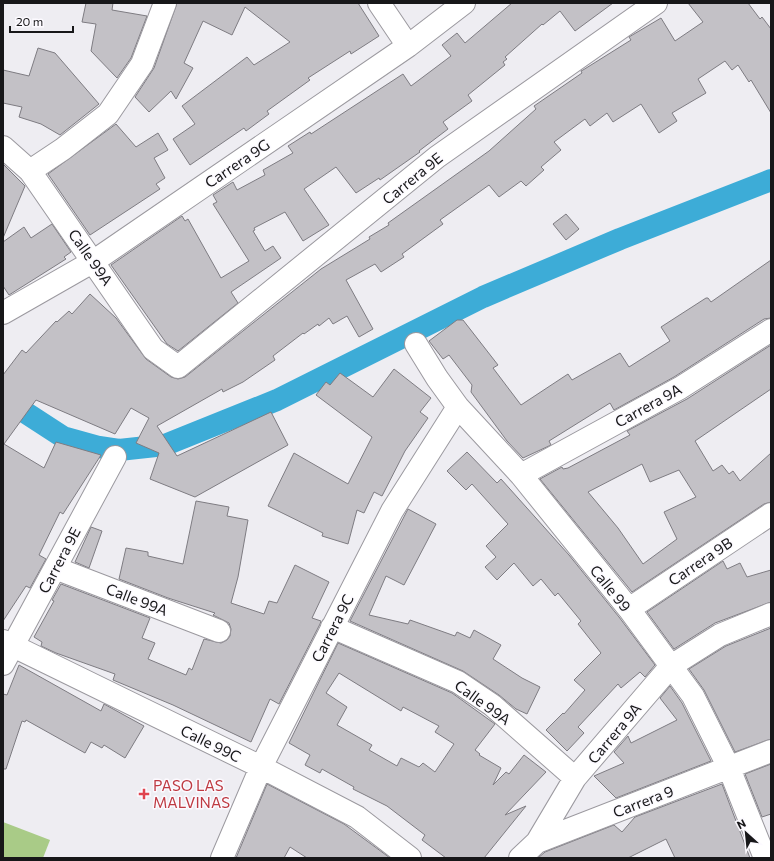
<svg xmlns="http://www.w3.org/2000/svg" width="774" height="861" font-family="Commissioner,sans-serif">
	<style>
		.green { fill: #a9cb87 }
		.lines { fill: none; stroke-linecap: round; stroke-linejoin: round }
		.canal { stroke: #3dacd7; stroke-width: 22 }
		.building { fill: #c3c1c6; stroke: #7e7c82; fill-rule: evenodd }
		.minor-casing { stroke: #9b999f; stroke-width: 24 }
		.minor { stroke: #fff; stroke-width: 22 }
		.health-dot { fill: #e0444e; stroke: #fcfaff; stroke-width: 1.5 }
		.labels { text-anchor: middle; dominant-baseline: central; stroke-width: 3; stroke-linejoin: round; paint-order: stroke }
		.street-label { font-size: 15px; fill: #171719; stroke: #fcfaff }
		.health-label { font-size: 15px; fill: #be3a42; stroke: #fcfaff; text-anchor: start }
	</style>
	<rect width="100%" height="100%" fill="#eeedf2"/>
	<path class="green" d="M3,822L50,840L43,858H3Z"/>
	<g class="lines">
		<path class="canal" d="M3,398L63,437L99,447L119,450L165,445L277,400L483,297L620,239L771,180"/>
	</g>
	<path class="building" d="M86,3H113L112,10L147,16L131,58L117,78L91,51L96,24L82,22Z
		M177,3H358L379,36L351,54L350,51L308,78L310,80L267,111L269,114L246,131L244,128L190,165L173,139L195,124L182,106L247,57L254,65L290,42L245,7L232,35L203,21L184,63L193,68L176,99L171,91L149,112L135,97L154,68Z
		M512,3H613L575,31L560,11L543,25L542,24L505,57L507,59L503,62L505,65L468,95L472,101L443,122L448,129L419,151L420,152L380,180L379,178L356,193L336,167L304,189L329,225L303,241L285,212L254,228L255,230L253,231L265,251L273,246L281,258L231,292L238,303L178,351L167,344L111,265L182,216L185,221L188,219L221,278L249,261L213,204L217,202L213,195L233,182L237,190L265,175L263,170L293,153L288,146L310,132L311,134L403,74L411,86L451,56L442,45L457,33L465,43Z
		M688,3H748L760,19L762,17L771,29V113L751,80L749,82L738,65L732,70L725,61L698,79L706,93L672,113L677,121L659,133L641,104L613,122L607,113L590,126L585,119L554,142L561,150L541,167L544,170L526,186L521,181L499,197L489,185L440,220L443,224L402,254L404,257L381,272L375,264L346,280L373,329L359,337L347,316L333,324L329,318L319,326L318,324L304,334L303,333L273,356L275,360L243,382L223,392L222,389L157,426L177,456L271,412L288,445L195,497L150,479L159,453L136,443L149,418L131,408L115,434L36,400L4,444L44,468L56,442L101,455L63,514L60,512L39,555L46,559L30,588L26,586L3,621V375L22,350L26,353L56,321L57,322L69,311L72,314L90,294L116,318L146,359L171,377L178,379L185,377L321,269L370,239L369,237L389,225L388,223L489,151L536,109L534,106L582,73L581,71L583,70L631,40L629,37L661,18L675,41L703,22Z
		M38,48L55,53L99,104L60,135L41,124L19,117L22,107L3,103V70L29,76Z
		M116,124L136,147L158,133L168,150L154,158L165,178L156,184L160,189L90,235L48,174Z
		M3,164L25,186L3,238Z
		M566,214L579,229L566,240L553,224Z
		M52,224L71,252L64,257L66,259L9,295L3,286V242L24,227L31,238Z
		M771,260V318L764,319L674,377L614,410L610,403L549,441L551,445L523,458L507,441L471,392L472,385L449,355L443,359L429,341L457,320H463L498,365L493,368L521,405L568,374L572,380L620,353L629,367L670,341L661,327L706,298H708L711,302Z
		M771,345V389L695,441L713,471L722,465L729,474L733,471L740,481L771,453V502L764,504L632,592L540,479L562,467L563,469L568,468L630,435L627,431L687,399ZM642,464L650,482L679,470L696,497L664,512L677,539L643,564L618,528L588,492Z
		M394,369L431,398L420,412L428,418L405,451L382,496L374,492L364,513L357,510L348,544L322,536L323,533L268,506L294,453L348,484L372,437L316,395L326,382L330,385L340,373L373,397Z
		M467,452L497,483L501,479L569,555L619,617L655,665L645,677L640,672L621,688L618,684L578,727L584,733L567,751L546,730L563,713L564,714L585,690L574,680L601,653L578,624L581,621L558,593L555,596L541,579L533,586L514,563L497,580L485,567L496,557L486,546L508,524L472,484L466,490L447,471Z
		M196,501L229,507L227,516L248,520L238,577L231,603L264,614L269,601L277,603L295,565L329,582L312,618L321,621L320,624L279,704L270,699L251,742L173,705L113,680L115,674L56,653L41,646L42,642L34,637L54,601L52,600L61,584L150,618L142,638L155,643L148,659L186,675L189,668L192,670L204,639L221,643L227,640L230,636L231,629L229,623L213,615L215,613L168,598L119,579L126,548L148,552V556L183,564Z
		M408,509L436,524L404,585L386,576L369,615L408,624L410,620L455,636L457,632L470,638L474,630L501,645L493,659L522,678L540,687L527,714L516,709L499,695L463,671L350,621Z
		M91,527L102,531L89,568L75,562Z
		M723,561L727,569L740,563L747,577L771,570V602L715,623L674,649L647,612Z
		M771,628V739L735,752L704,690L689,669L726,646Z
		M338,643L452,693L495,724L475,750L480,754L479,755L501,768L493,785L506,772L509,774L524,755L546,772L505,815L526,806L484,858H446L422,840L425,835L387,806L353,789L354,787L322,769L320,773L305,765L310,755L289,743ZM339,673L401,711L403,707L439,726L435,732L454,744L435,772L423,763L419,767L401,758L397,766L369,750L372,745L337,725L347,707L326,693Z
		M19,665L101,711L104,704L144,726L125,758L104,745L102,748L91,742L85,753L26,720L25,722L22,721L6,769H3V694L7,695Z
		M670,686L682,703L711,761L616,798L594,776L624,763L614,752L628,736L631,743L677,720L660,698Z
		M771,764V814L762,817L745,774Z
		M267,784L344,824L390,858H307L290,847L284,858H236Z
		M722,784L750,858H675L666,839L628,858H538L545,852L614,825L622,832L635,817Z"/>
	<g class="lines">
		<g class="minor-casing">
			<path id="minor" d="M379,3L408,46
				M3,147L30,171L153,349L178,367L437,157L656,3
				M30,171L63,149L108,114L142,64L165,3
				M3,313L94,261L408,46L464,3
				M416,344L437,378L458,407L521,475L629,609L693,696L729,768L765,858
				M521,475L680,388L771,330
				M55,568L219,631
				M629,609L771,514
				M332,627L458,682L492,705L575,778
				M3,641L261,767L357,817L410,858
				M3,664L115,457
				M537,842L575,778L671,666L720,635L771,614
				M222,858L261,767L392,511L458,407
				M520,858L537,842L771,751"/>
		</g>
		<use href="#minor" class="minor"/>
	</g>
	<path class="health-dot" d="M142 788h4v4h4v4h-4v4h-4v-4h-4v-4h4z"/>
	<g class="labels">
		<g class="street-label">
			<text transform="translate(237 163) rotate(-34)">Carrera 9G</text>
			<text transform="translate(412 178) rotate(-39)">Carrera 9E</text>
			<text transform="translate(91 257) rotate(55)">Calle 99A</text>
			<text transform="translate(648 405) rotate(-29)">Carrera 9A</text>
			<text transform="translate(59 560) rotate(-62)">Carrera 9E</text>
			<text transform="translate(700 561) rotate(-34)">Carrera 9B</text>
			<text transform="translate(611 588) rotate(51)">Calle 99</text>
			<text transform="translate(137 599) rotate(21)">Calle 99A</text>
			<text transform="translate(332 628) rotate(-63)">Carrera 9C</text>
			<text transform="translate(483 702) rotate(36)">Calle 99A</text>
			<text transform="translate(614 733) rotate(-50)">Carrera 9A</text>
			<text transform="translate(211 743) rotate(26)">Calle 99C</text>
			<text transform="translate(643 801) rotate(-21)">Carrera 9</text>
		</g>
		<g class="health-label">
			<text x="153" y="785">PASO LAS<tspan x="153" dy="17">MALVINAS</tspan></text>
		</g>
	</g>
	<rect width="774" height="861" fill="none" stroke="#171719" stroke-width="8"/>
	<g transform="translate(746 833) rotate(333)" stroke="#fcfaff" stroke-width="3" paint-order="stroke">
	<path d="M0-3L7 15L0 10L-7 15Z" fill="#171719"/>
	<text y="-6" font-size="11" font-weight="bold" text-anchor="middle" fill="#171719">N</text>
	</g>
	<path d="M10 26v6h63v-6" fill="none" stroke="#171719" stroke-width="2"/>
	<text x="16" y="26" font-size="12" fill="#171719" stroke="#fcfaff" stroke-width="3" paint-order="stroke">20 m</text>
</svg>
